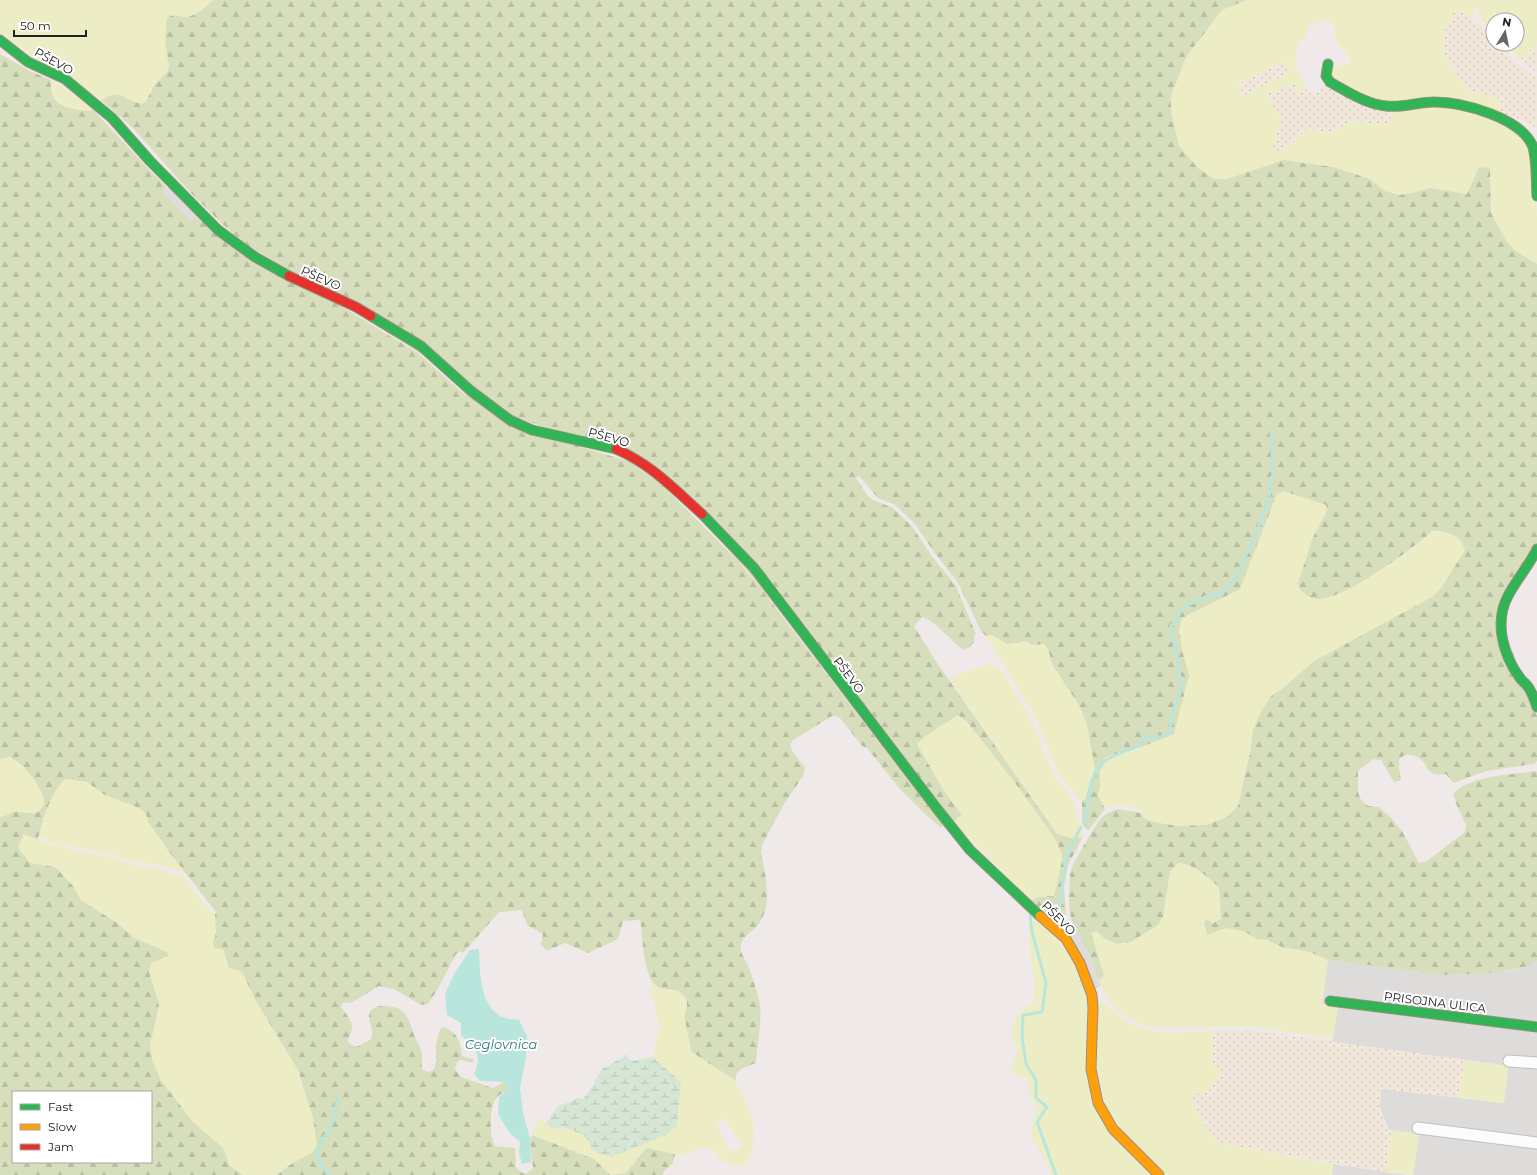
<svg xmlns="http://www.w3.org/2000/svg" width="1537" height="1175" font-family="Montserrat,sans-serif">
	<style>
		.residential { fill: #dedbdb }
		.farmland { fill: url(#farmland-dots) }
		.grass { fill: #ededc5; fill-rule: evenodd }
		.forest { fill: url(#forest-firs); fill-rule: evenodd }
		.wetland { fill: url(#wetland-marsh) }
		.parking { fill: #dfdcdc }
		.water { fill: #b9e6dc }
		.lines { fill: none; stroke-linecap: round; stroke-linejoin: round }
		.stream { stroke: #b9e6dc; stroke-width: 3 }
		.street-casing { stroke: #c2c0bf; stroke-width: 13 }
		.fast-casing { stroke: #9b907f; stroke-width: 11 }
		.slow-casing { stroke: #9b907f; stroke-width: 11 }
		.jam-casing { stroke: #9b907f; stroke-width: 11 }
		.street { stroke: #fdfcfc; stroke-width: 11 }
		.fast { stroke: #30b455; stroke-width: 9 }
		.slow { stroke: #ff9f0a; stroke-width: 9 }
		.jam { stroke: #e5322d; stroke-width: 9 }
		.labels { text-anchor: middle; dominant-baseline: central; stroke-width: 4; stroke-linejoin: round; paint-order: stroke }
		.street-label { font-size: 12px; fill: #202020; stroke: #fff }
		.water-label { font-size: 13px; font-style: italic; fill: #317a80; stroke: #fff }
	</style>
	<defs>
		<pattern id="farmland-dots" width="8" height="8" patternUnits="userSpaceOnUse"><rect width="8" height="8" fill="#f1e8db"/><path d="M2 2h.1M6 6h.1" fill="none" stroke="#cec7bc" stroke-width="1.8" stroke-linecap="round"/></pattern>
		<pattern id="forest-firs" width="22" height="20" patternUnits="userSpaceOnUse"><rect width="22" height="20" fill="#d7debc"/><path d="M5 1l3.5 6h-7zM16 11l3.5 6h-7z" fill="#b8bea1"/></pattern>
		<pattern id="wetland-marsh" width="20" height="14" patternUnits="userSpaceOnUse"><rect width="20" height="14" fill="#d6e6d5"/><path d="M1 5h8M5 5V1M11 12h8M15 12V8" fill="none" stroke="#b7c5b7"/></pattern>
	</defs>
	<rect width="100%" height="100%" fill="#efeae9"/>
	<path class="residential" d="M1328,960L1445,975L1479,974L1510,971L1531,966V963L1537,961V1175H1413L1419,1134L1389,1130L1380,1108V1088L1501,1103L1504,1102L1508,1072L1496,1064L1331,1042L1333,1038L1322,1005Z
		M1333,1164L1386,1172L1407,1175H1332Z"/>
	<path class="farmland" d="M1462,11L1493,35V44H1499L1515,62L1537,78V128L1515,117L1501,116L1500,99L1467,90L1443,52L1444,33L1454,12Z
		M1537,43V73L1520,60Z
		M1283,62L1289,73L1243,96L1238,84Z
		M1322,83L1394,109L1388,125L1354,121L1329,133L1307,130L1281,154L1272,148L1281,116L1276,112L1267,93L1294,84L1299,93L1303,89L1320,92Z
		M1250,1030L1465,1060L1459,1098L1381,1089L1380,1108L1388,1130H1392L1386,1172L1218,1143L1196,1112L1193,1103L1192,1094L1208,1092L1219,1076L1212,1067V1031Z"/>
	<path class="grass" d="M0,0H213C202,11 191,19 176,15L167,72L155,84L145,103C133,106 125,93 113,95C109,95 105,99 101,100L42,63L1,33L0,31Z
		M1247,0H1537V43L1520,60L1505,44H1517V20H1493V30L1482,21L1477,8H1473L1474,13L1471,17L1462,11L1454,12L1444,33L1443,52L1467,90L1500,99L1501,116C1483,109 1467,103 1448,101C1429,98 1411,105 1393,104C1381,104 1337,89 1332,79C1329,75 1331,71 1334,67L1350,63V57L1335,40L1334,23L1317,20L1316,25L1308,24L1305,39L1298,42L1295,69L1303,79V89L1299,93L1294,84L1267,93L1276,112L1281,116L1273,148L1281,154L1307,129L1329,133L1354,121L1388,125L1394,109C1410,109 1426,103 1442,104C1466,107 1518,121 1529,143C1535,155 1534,172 1534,185C1535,194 1536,203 1537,212C1537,229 1537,247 1537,264L1514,250L1507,242L1491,213L1490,168L1479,167L1467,194L1430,188L1416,192L1400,195L1385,191L1370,179L1333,167L1284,160L1227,179H1214L1198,168L1179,146L1171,112V96L1186,57L1222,10ZM1283,62L1289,73L1243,96L1238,84Z
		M51,80L68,90L92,109L91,111C69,109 48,107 51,80Z
		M1283,491L1326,505L1327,511L1313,537L1331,597C1365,582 1406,557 1432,531C1439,529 1450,533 1457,537C1460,539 1462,544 1465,548L1464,552L1441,588L1432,597L1314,661L1283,688L1271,696L1253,730L1250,753L1238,806L1227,817L1206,825L1177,826L1153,822L1144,818L1141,813L1142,811C1129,806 1118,802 1105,809L1098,796V792L1100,789V772L1106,757L1139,748L1174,734L1182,650L1179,630L1182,618L1240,589L1277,494Z
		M992,635L1007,644L1027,641L1032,645L1044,644L1048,650L1053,666L1079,705L1087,725L1095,769L1085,799L1082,802L1058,774L1036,718L986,636Z
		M987,663L999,667L1030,718L1054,776L1070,796L1077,808V818L1081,826L1083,837L1071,838L1057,834L949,678L981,667Z
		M958,715C986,738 1012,778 1033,808C1043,821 1059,837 1062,854C1064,865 1057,885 1054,896L1038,897L1031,901L954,823L961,814L944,791L917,744L924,737Z
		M10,757L23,766L29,773L44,799V804L39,810L35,812L27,814L14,812L4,817H0V759Z
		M65,779L87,782L103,794L139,808L146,814L148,822L186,873L168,867L126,860L109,854L49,842L39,835C46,816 49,793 65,779Z
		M24,834L48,844L109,857L132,865L153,868L184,877L195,891L204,905L215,914L216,933L213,943L223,949L229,968L240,971L243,974L256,1001L298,1070L313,1118L317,1138V1145L312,1153L291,1164L277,1175H243L233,1169L230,1166L223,1148L192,1121L161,1080L152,1060L150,1046L159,1006L158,1000L149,972C150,962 159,958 167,952L131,937V935L117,923L81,900L67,880L50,865L30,863L18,848Z
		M1178,863C1195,864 1207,877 1219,887L1221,919L1213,923L1207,920L1204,922L1243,931L1257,939L1267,940L1282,947L1310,952L1328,960L1322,1004L1338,1007L1333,1038L1317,1037L1256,1027H1151L1138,1023L1121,1013L1113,1006L1101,986L1099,981L1104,975L1091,933L1095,931C1101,936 1110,943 1118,944C1132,945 1152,925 1163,917L1170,871Z
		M1031,922L1041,923L1062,945L1072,959L1087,996L1090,1095L1153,1175H1051L1048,1164L1031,1137V1124L1036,1116L1037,1109L1028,1090L1029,1080L1024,1077H1015L1011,1068L1018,1051L1012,1038L1013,1022L1024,1007L1033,1003C1038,977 1024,946 1031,922Z
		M652,983C655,985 658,987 660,988C666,990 673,988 679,991C691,999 690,1037 692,1052L736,1081V1084C752,1108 761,1138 746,1164C720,1173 724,1152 706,1148C695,1146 691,1154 683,1155C675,1156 654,1149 646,1148L626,1173L610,1175L594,1159L532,1135L539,1120L547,1122L551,1129C562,1127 583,1128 589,1141C591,1147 591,1149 597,1153L665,1067L658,1062L653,1057L656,1039L660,1031L650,988ZM723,1118L741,1143V1148L732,1151C723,1145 722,1133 717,1123Z
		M1099,1004C1108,1002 1115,1014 1122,1019C1125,1021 1129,1023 1132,1025C1157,1037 1186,1031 1212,1031V1067L1221,1068L1219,1076L1208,1092L1192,1094C1193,1114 1207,1128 1218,1143L1333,1164L1332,1175H1165L1129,1141L1107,1109L1096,1067Z
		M1465,1060L1508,1066L1504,1102L1501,1103L1459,1098Z
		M1392,1130L1419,1134L1413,1175L1386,1172Z"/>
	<path class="forest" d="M213,0H1247L1222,10L1186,57L1171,96V112L1179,146L1198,168L1214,179H1227L1284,160L1333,167L1370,179L1385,191L1400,195L1416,192L1430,188L1467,194L1479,167L1490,168L1491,213L1507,242L1514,250L1537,264V558L1497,611L1537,715V761L1533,764L1486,771L1453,783L1446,774C1423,778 1430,761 1415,756C1412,755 1408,755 1405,755L1399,759V769L1401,779L1399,781L1394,782L1381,760L1373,759L1358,771V792L1361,800L1368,806L1379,807L1390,817L1402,831L1419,863L1427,861L1465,832L1466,825L1457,806L1453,794C1470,775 1511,775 1535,771L1537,772V961L1531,963V966L1495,973L1445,975L1328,960L1310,952L1282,947L1267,940L1257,939L1243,931L1232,929L1225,928L1207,935L1204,922L1207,920L1213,923L1221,919L1219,887C1207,877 1195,864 1178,863L1170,871L1163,917L1158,925L1131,942L1117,944L1104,938L1096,931L1091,933L1104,975L1099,981L1091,958L1071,919L1069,902L1070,874L1073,864L1090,835L1099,820L1106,814L1117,809L1141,813L1144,818L1153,822L1177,826L1206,825L1227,817L1238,806L1250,753L1253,730L1262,710L1271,696L1283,688L1314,661L1432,597L1441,588L1464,552L1465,548C1462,544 1460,539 1457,537C1450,533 1439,529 1432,531C1415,548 1340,602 1317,599C1312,599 1305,594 1301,591L1298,583L1313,537L1327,511L1326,505L1283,491L1277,494L1240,589L1182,618L1179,630L1182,650L1189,675L1174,734L1139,748L1106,757L1100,772V789L1098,792V796L1105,809L1088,831L1082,821V802L1085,799L1095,769L1087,725L1079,705L1053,666L1048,650L1044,644L1032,645L1027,641L1007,644L992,635L986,636L981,631L958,583L934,552L915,524L894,504L878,498L859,476L856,478L867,495L873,500L893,508L912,526L931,555L956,586L976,634L974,636L975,640L970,647L964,650C949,640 939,624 923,617L914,626L935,660L1057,834L1071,838L1083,837L1068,865L1066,877L1064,887L1066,919L1064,922L1060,923L1031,901L1038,897L1054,896L1062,861V854L1054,837L1013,780L967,722L958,715L924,737L917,744L944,791L961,814L954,823L931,793L664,472L514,416L482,393L288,269L248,246L222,224L190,192L133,128L101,100C105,99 109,95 113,95C125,93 133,106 145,103L155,84L167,72L169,65L165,42L167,18C174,13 178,17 186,17C196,16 206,7 213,0Z
		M0,54L28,70L51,80C48,107 69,109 91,111L92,109L167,188L163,192L191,221L195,217L418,353L464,394L581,447L628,461L661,484L745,568L943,825L941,828L924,813L899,788L867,748L862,746L840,718L834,715L793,740L790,744L792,751L805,768L803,776L784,804L762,845L761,852C765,874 774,907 757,926C752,932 743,936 741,944C739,953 747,961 750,970C753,981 758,993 760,1005C762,1022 757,1046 756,1063L741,1069L736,1074V1081L692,1052C689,1041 686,1029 685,1018C684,1011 690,1006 685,998C679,987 670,991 660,988C643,983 643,936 640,920L623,921L618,939L588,953L565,943L547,951L541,945L543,934L527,925L522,910L499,912L463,953L460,951L456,954L437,990L428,1004L421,1005L394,989L379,986L351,1003L345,1002L342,1004L341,1007C346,1014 355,1023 351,1032C350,1036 348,1037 348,1042L355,1047L361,1045L371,1039C375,1028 366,1019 370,1012C372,1007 381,1005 386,1006C408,1007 408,1020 415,1037C417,1042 421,1048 422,1054C423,1059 421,1064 422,1069C439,1080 436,1054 436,1046C437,1040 438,1032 442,1027C457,1030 461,1043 462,1056L474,1059L473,1063L460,1060L457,1062L455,1069L461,1077L493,1088L504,1082L508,1089C505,1092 500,1094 497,1097C489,1106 489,1136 495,1146L515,1148L516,1167L521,1172L526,1174L533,1168L530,1140L532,1135L594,1159L610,1175L626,1173L646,1148L675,1154L673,1163L664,1171L663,1175H277L291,1164L312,1153L317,1145L313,1118L298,1070L256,1001L243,974L240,971L229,968L223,949L214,948L213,943L216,933L215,914L216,912L170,853L148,822L146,814L139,808L103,794L87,782L65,779C51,792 42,821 38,840L24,834L18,848L30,863L55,867L73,886L81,900L117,923L131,935L132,937L167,952L168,956L151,963L149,972L158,1000L159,1006L150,1045L152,1060L161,1080L192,1121L223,1148L230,1166L243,1175H0V817C5,817 9,813 15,812C23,811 31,816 39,811C42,808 45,804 44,800C43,792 29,772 23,766C19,762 14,760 10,757L0,759ZM13,1092H151V1162H13Z"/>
	<path class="wetland" d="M626,1055L631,1061L653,1057L658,1062L681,1082L677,1126L666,1135L611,1157L597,1153L591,1148L588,1140L582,1134L563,1127L551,1129L547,1122L557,1107L578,1098L583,1099L592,1087L602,1069Z"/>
	<path class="parking" d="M170,186L198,215L191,221L163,192Z
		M1074,923L1091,958L1101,986L1095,989L1071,937L1070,925Z"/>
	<path class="water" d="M479,949C480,972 479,1002 500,1016C505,1019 513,1019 519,1020L527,1036L526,1057L520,1088L523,1113L530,1138L531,1162L522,1164L519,1153L520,1142L509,1132L498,1114L499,1097L508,1089L504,1082L480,1081L474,1074C483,1055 475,1048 461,1035V1023L447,1015L445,994L454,974L470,950Z"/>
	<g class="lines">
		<path class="stream" d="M1083,823L1086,819C1088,804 1088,782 1098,768C1105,757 1129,750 1141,745L1146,736L1160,737L1169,733L1173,712L1182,688L1171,626L1185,606L1211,595L1222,594L1237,576L1259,526L1269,497L1273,473L1271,430
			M1047,907L1059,913L1066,859L1073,842L1081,827
			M1030,915L1032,932L1046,983L1042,1012L1023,1015L1022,1037L1026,1064L1036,1080V1098L1047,1107L1037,1122L1056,1175
			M330,1175C305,1155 326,1139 334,1118C336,1111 336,1103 337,1096"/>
		<g class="street-casing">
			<path id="street" d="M1509,1061L1537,1063
				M1418,1128L1537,1143"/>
		</g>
		<g class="fast-casing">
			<path id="fast" d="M0,40L28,62L65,79L112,118L150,161L218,230L255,257L289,276
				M1328,64L1326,76L1330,82C1348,92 1366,104 1386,106C1402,108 1418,102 1434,102C1463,102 1522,118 1533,147C1537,162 1536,181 1537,196
				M371,316L421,346L471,391L510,420L532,430L616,449
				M702,514L754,568L938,810L970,850L1040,916
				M1537,549C1529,566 1516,580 1508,596C1494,622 1503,655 1520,678C1523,682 1528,685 1530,690C1533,695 1535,701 1537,707
				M1330,1001L1537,1027"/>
		</g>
		<g class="slow-casing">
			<path id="slow" d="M1040,916L1066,939L1080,963L1092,995L1093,1008L1091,1069L1098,1103L1113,1129L1159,1175"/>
		</g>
		<g class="jam-casing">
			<path id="jam" d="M289,276L356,307L371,316
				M616,449C652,465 673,488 702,514"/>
		</g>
		<use href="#street" class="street"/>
		<use href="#fast" class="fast"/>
		<use href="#slow" class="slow"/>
		<use href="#jam" class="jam"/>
	</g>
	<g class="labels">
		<g class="street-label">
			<text transform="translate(54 61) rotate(29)">PŠEVO</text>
			<text transform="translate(321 278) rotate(24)">PŠEVO</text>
			<text transform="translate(609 437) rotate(16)">PŠEVO</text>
			<text transform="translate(849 675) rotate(53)">PŠEVO</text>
			<text transform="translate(1059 918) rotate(45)">PŠEVO</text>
			<text transform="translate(1435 1002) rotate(7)">PRISOJNA ULICA</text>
		</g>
		<g class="water-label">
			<text x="501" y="1044">Ceglovnica</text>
		</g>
	</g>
	<rect x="12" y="1091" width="140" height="72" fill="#ffffff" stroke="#a6a6a6"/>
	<rect x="20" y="1104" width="20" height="6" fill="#30b455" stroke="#a6a6a6"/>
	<text x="48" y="1111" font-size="12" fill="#202020">Fast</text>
	<rect x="20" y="1124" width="20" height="6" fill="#ff9f0a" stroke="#a6a6a6"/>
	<text x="48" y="1131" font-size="12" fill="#202020">Slow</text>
	<rect x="20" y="1144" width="20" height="6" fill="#e5322d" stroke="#a6a6a6"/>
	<text x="48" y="1151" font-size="12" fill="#202020">Jam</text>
	<g transform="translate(1505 32) rotate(10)"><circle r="19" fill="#ffffff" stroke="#a6a6a6"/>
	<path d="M0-3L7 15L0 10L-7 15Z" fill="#686766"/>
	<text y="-6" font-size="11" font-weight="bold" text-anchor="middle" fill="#202020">N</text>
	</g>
	<path d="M14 30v6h72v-6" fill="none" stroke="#202020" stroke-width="2"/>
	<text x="20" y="30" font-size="12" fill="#202020" stroke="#ffffff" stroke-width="3" paint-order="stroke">50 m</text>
</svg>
